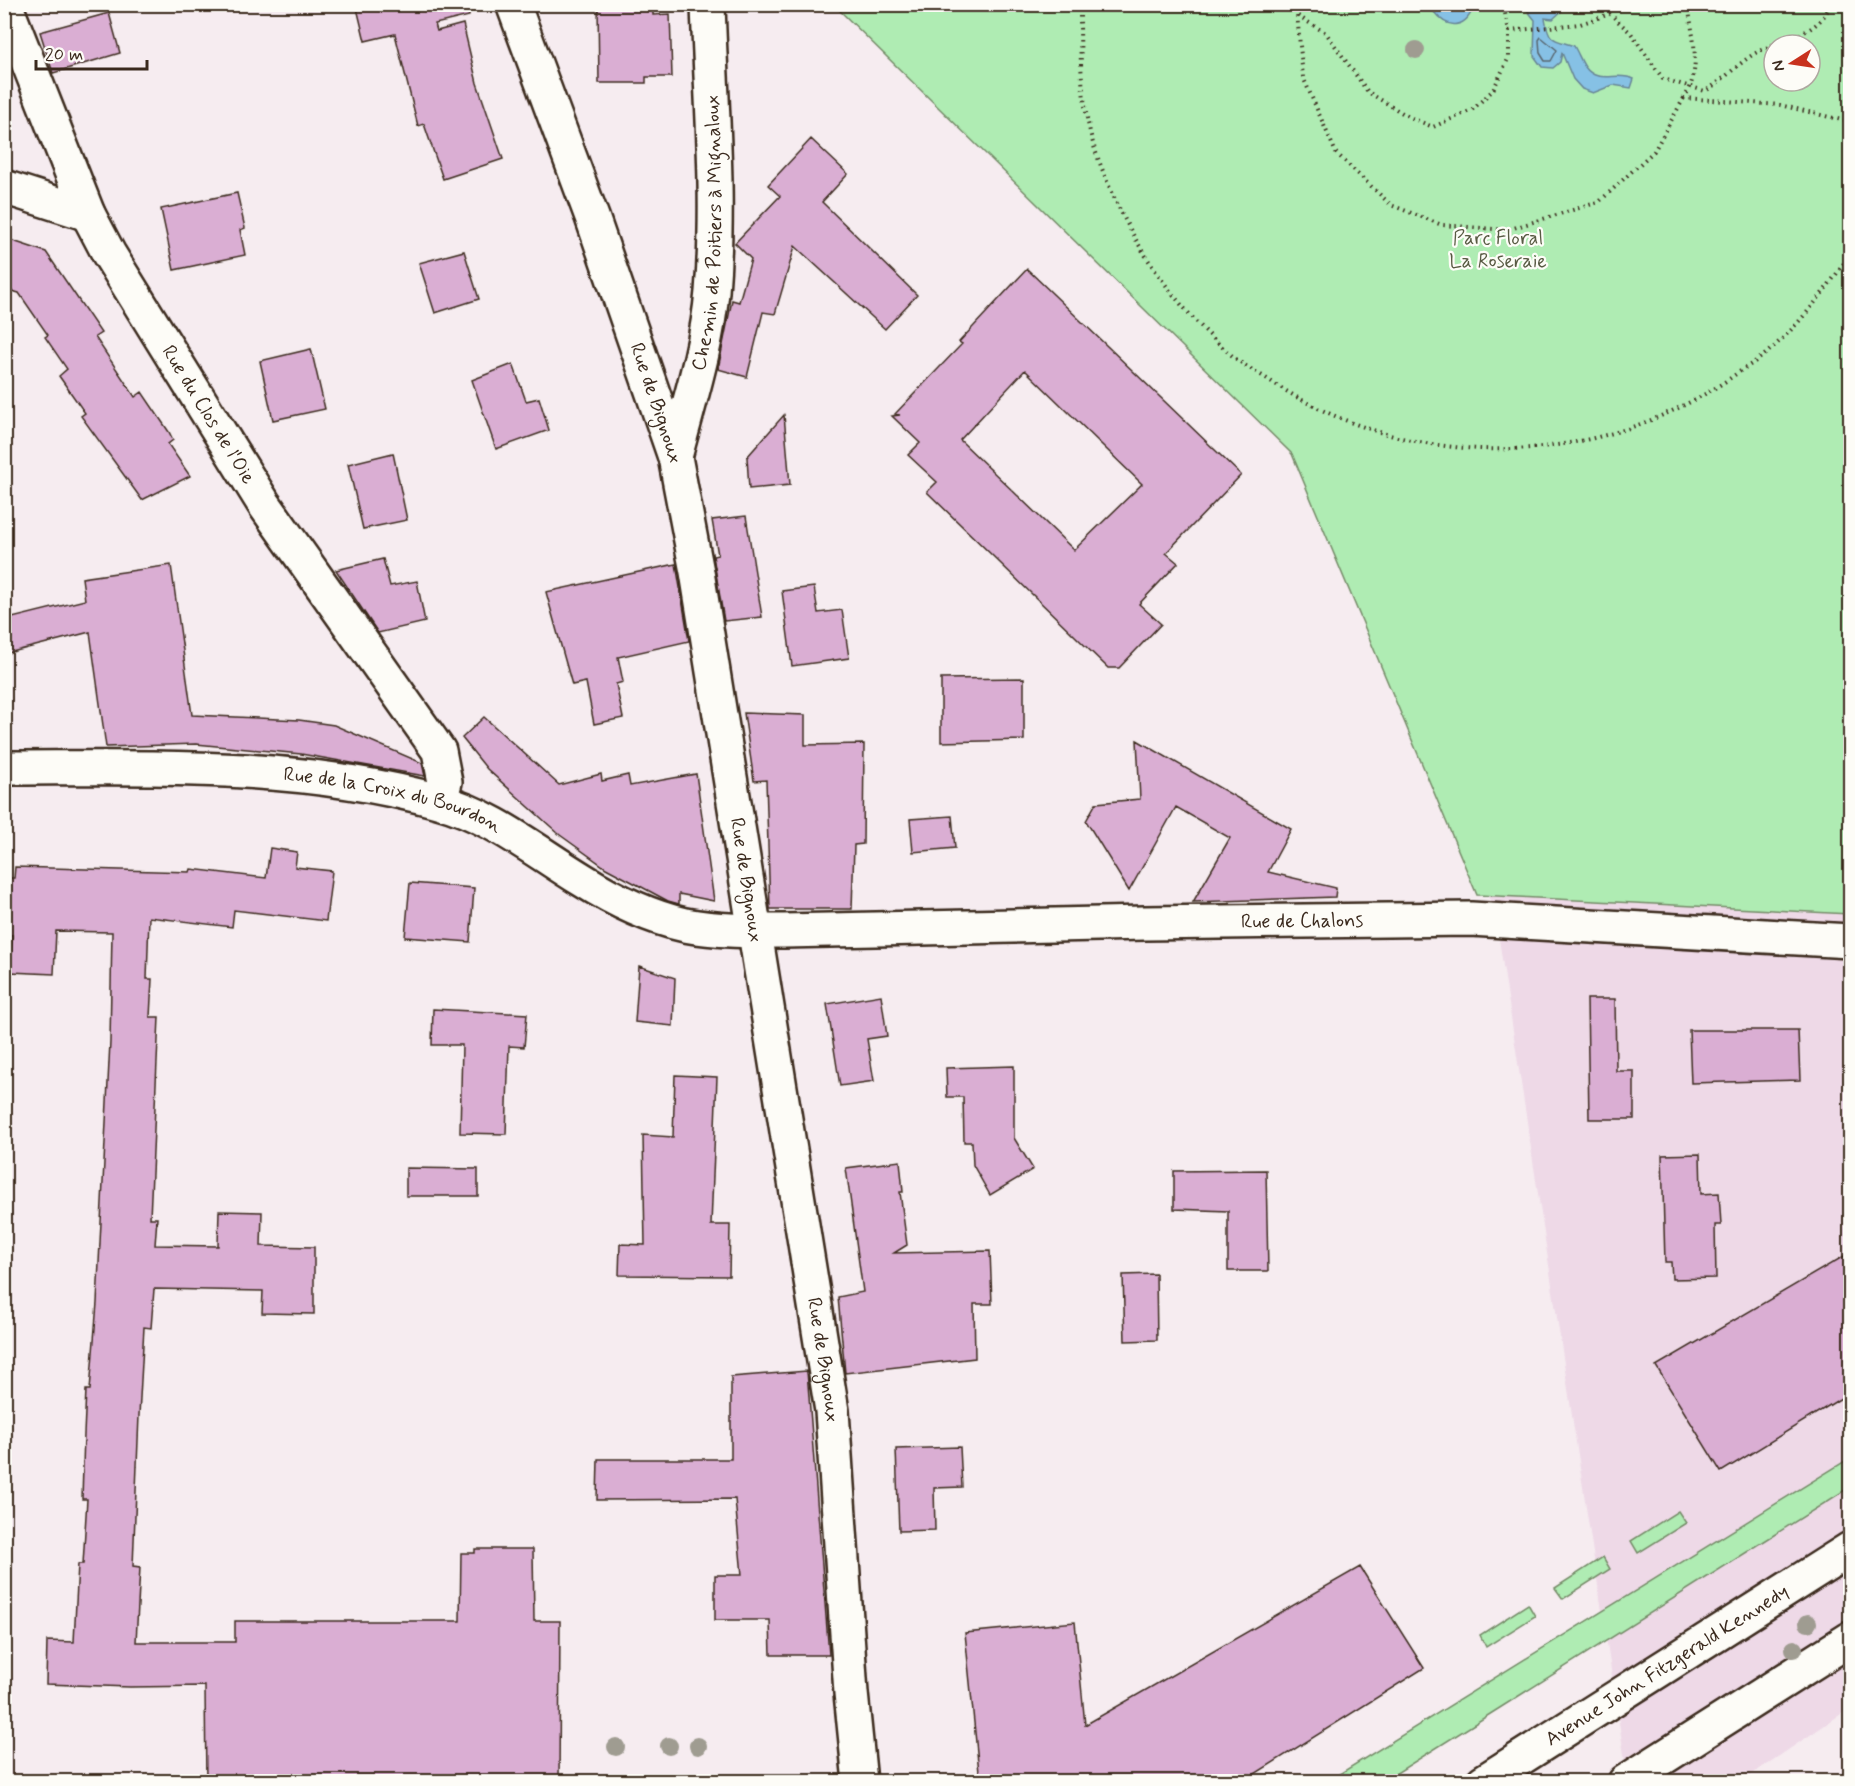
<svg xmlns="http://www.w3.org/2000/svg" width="1855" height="1786" font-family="Mynerve,sans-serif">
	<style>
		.built { fill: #eed9e7; fill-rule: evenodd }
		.green { fill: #afecb3; stroke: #758b68; stroke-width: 1.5; fill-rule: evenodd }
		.water { fill: #86c1e5; stroke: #688595; stroke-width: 1.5 }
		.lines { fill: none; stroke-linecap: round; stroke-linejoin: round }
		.shore { stroke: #59666e; stroke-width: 1.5 }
		.building { fill: #daaed3; stroke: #3b2a1e; stroke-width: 1.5; fill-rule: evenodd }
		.minor-casing { stroke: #3b2a1e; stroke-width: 38 }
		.tertiary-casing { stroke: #3b2a1e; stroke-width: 38 }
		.secondary-casing { stroke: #3b2a1e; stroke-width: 38 }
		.path { stroke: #3b2a1e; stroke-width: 4; stroke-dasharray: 1.5 4.5; stroke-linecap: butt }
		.minor { stroke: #fdfcf7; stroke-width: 33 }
		.tertiary { stroke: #fdfcf7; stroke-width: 33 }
		.secondary { stroke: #fdfcf7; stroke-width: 33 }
		.tree { fill: #9f9c91 }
		.labels { text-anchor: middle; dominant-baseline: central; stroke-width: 4.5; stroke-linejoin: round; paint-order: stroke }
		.street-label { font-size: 20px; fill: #3b2a1e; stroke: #fdfcf7 }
		.park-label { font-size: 20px; fill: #585a43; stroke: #fdfcf7 }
	</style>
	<rect width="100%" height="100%" fill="#f6ecf0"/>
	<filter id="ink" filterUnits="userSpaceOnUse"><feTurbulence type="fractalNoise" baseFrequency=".0167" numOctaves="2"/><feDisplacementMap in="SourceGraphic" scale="12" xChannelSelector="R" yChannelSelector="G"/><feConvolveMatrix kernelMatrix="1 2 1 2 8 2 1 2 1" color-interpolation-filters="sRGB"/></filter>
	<g filter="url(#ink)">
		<path class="built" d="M1130,5H1850V1708L1742,1781H1628L1495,913ZM1774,45H1810V81H1774Z"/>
		<path class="green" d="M834,5H1850V914L1477,895L1292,454ZM1774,45H1810V81H1774Z
			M1850,1458V1487L1384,1781H1328Z
			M1678,1511L1686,1523L1638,1553L1631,1541Z
			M1603,1557L1610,1569L1563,1599L1555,1588Z
			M1528,1604L1535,1616L1486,1647L1480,1635Z"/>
		<path class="water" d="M1435,5V4L1474,5C1467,28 1449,31 1434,12Z
			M1523,5H1568L1553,19L1545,18C1549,42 1553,39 1574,46C1578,53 1581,61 1585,67C1598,85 1617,71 1634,79L1631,88L1613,85L1593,93L1582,89L1573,79L1562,53L1560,62L1553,68L1542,67L1534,56L1535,20Z"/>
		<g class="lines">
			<path class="shore" d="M1541,37L1557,50L1551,61H1545L1540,53L1539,40Z"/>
		</g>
		<path class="building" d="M356,4H468L469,16L435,24L437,31L463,24L477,83L503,159L443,179L424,124L418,126L395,34L365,41Z
			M598,4H653V15L670,14L672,77H646V83H599Z
			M109,13L120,53L53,73L40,32Z
			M811,139L848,174L822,202L917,295L885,329L795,246L775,314L763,312L747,377L718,369L732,300L739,302L751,259L735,243L780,196L768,185Z
			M237,193L245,228L240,230L245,255L174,270L161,209Z
			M4,238L46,252L101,333L95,337L135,397L142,392L169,432L173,440L168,444L190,476L142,500L81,416L85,413L59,376L67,369L45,337L48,335L19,293L4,289Z
			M464,251L479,299L435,313L419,263Z
			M1027,269L1241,475L1166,553L1178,563L1139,604L1161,624L1119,668H1108L927,492L937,482L908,455L920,443L892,416L900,415L895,414L962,344L959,342ZM1025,370L1142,484L1074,550L960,440Z
			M311,349L325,409L273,420L260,361Z
			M513,364L526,401L539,398L549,430L496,449L472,380Z
			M784,415L790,485L749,489L747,457Z
			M393,453L407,520L363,529L348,464Z
			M746,516L762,617L724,621L713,556L718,555L712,520Z
			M383,559L390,586L417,581L425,622L378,633L336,570Z
			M676,564L689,641L618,657L623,682L616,684L623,718L594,724L586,682L572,685L546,592Z
			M171,565L192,715L299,720L334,725L422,763L425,776L301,754L196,744L106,747L90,632L4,654V620L85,600L82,578Z
			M814,587L818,613L842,610L849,658L792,666L782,591Z
			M1024,678V740L941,742V679Z
			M744,713L805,715V745L864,744L863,844L854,845L852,909H770L766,780L754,781Z
			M484,717L559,785L601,774L602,781L628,775L630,786L696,774L714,901L679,894V904L668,901L606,868L560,835L487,769L462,738Z
			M1137,740L1291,829L1268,872L1336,888L1335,897L1193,902L1230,838L1176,807L1129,891L1086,821L1096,803L1140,799Z
			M952,816L955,848L913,852L910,819Z
			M270,848L297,852L295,867L332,871L326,921L234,910L232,927L149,917L147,979H152L150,1017H159L150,1218H157L155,1245L218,1246L219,1211L262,1212L261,1246L314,1247V1314L262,1313L263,1291L154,1289L151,1328L144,1327L139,1415L133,1566L140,1567L136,1642H235V1621H460L461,1553H475V1549H533L534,1621H560L559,1782H206L205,1686L130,1687L46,1684L47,1641L74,1642L78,1564H83L87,1499H82L84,1434L86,1390H90L97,1303L110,1042L112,932L56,931L54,974L10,972L12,935L4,934V878H14L15,867L190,872L191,869L266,878Z
			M410,883L474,888L470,942L405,937Z
			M639,966L675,978L673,1026L635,1022Z
			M881,995L887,1036L867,1039L874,1081L840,1086L827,1004Z
			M1587,999H1615L1616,1071H1634V1119H1589Z
			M433,1009L527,1014L524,1047L509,1046L506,1134L460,1133L462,1045H432Z
			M1689,1030H1798L1800,1080L1691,1083Z
			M1014,1066V1138L1033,1169L990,1195L973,1165L972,1142H964L963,1097H947L946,1068Z
			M675,1075L717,1077L711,1225H730L729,1276L619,1275L620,1244L645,1245L643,1135L673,1137Z
			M1700,1154L1701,1194L1719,1193L1721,1225H1715L1716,1278L1672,1279L1671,1262H1665L1662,1155Z
			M900,1161L903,1192H900L907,1245L894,1253L990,1251L992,1304H974L975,1358L845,1373L838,1297L863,1292L846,1168Z
			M406,1168L478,1169V1196H406Z
			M1266,1170L1268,1271H1228V1211L1174,1209V1171Z
			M1851,1252V1392L1721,1472L1656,1366Z
			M1156,1274L1157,1340L1125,1341L1123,1275Z
			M807,1371L829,1655H771L770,1620H715V1575H742L735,1499L597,1500L598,1459H731V1377Z
			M960,1447L962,1487L934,1488L935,1530L899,1531L896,1449Z
			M1360,1567L1424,1668L1242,1782H980L965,1633L1075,1622L1085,1725Z"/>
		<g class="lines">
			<g class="minor-casing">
				<g id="minor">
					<path id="s1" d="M5,4L88,214L109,254L264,504L439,751L445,782L440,801"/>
					<path d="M4,187L88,214"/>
					<path id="s2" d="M675,457C689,402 707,348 712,292C720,197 711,100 708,4"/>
					<path id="s3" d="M4,768C149,768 298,762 438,801C491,815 535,851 581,879C611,898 649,917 685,925C717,931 752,931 784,931L1145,923L1471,919L1850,941"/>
				</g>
			</g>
			<g class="tertiary-casing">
				<g id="tertiary">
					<path id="s4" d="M513,4L592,217L675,457L697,572L832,1411L851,1693L860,1782"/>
				</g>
			</g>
			<g class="secondary-casing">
				<g id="secondary">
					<path id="s5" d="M1483,1782L1850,1549"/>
					<path d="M1625,1782L1850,1639"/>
				</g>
			</g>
			<path class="path" d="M1080,4C1080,55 1080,110 1098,158C1126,235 1171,305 1235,358C1246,367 1260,374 1272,382C1412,474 1594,471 1732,377C1744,368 1758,361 1769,351C1801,323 1827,289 1850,254
				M1296,4L1303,77L1336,153L1391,205L1442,225L1507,230L1599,202L1654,151L1684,98
				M1688,4C1692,35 1703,70 1684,98L1780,105L1850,122
				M1298,16L1326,33L1368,92L1409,117L1433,127L1472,110L1493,90L1509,57V31L1503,4
				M1509,31L1580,24L1610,14L1631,33L1663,79L1705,91C1723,81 1736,65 1754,54C1780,38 1820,36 1830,4"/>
			<use href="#minor" class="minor"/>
			<use href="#tertiary" class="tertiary"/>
			<use href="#secondary" class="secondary"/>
		</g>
		<g class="tree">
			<circle cx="1416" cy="50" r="9"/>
			<circle cx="1808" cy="1623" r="9"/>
			<circle cx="1794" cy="1649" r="9"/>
			<circle cx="669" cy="1746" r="9"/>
			<circle cx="698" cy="1746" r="9"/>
			<circle cx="616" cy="1747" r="9"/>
		</g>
	</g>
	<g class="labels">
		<g class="street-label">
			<text stroke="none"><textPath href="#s2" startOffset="228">Chemin de Poitiers à Mignaloux</textPath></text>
			<text stroke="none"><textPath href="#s4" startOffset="424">Rue de Bignoux</textPath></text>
			<text stroke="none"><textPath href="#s1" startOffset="460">Rue du Clos de l'Oie</textPath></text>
			<text stroke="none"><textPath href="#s3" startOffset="392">Rue de la Croix du Bourdon</textPath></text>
			<text stroke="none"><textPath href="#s4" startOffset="910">Rue de Bignoux</textPath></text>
			<text stroke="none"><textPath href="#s3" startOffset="1332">Rue de Chalons</textPath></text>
			<text stroke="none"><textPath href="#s4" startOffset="1396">Rue de Bignoux</textPath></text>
			<text stroke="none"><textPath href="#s5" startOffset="218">Avenue John Fitzgerald Kennedy</textPath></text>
		</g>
		<g class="park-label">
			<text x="1498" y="238">Parc Floral<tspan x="1498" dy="23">La Roseraie</tspan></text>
		</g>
	</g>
	<rect width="1855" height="1786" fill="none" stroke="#fdfcf7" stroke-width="24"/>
	<rect x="12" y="12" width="1831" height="1762" fill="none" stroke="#3b2a1e" stroke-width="2" filter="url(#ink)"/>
	<g transform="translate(1792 63) rotate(258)"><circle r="28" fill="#fdfcf7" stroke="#afa8a0" stroke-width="1.5"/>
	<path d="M0-4.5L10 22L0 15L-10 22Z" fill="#c8321e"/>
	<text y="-9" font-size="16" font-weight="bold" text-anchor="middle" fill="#3b2a1e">N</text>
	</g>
	<path d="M36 60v9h111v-9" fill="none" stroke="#3b2a1e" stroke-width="3"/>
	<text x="45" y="60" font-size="18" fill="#3b2a1e" stroke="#fdfcf7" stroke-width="4.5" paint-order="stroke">20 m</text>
</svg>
